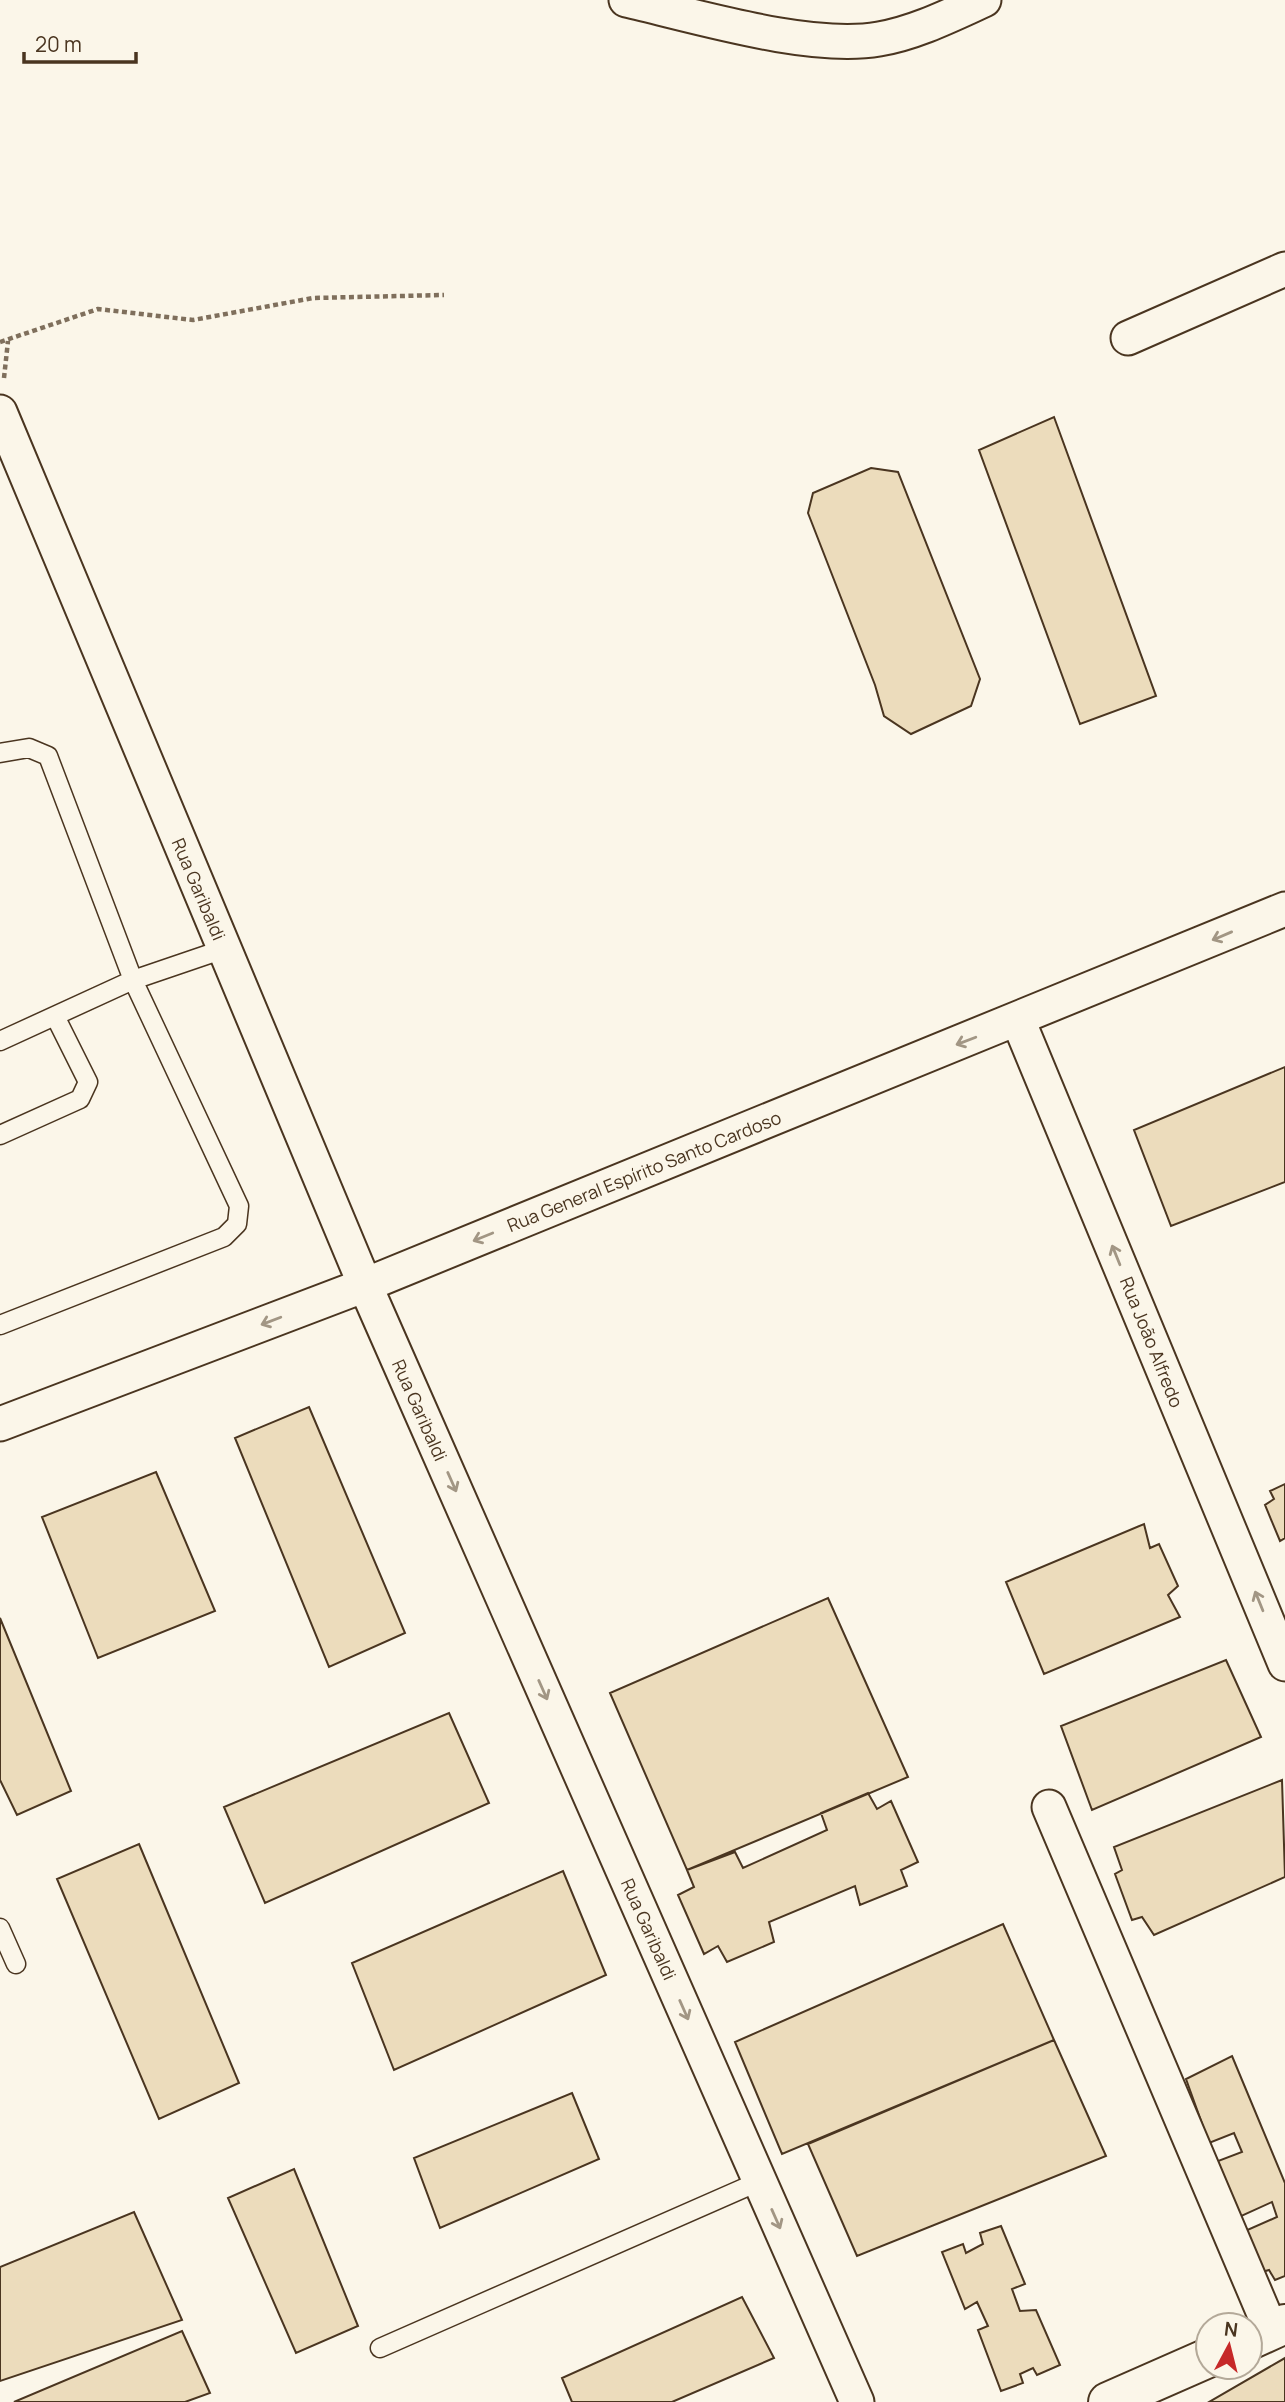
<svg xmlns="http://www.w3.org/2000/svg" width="1285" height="2402" font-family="Manrope,sans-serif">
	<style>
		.building { fill: #ecdcbc; stroke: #4a3520; stroke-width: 2 }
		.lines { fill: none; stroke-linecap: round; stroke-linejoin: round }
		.service-casing { stroke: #4a3520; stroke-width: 21 }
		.minor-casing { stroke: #4a3520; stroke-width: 37 }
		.tertiary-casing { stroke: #4a3520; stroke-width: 42 }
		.path { stroke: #7f6f5c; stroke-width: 4.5; stroke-dasharray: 5 3.5; stroke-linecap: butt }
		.service { stroke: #fbf6e9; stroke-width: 18 }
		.minor { stroke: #fbf6e9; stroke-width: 33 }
		.tertiary { stroke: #fbf6e9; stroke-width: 38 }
		.oneway { stroke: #a29684 }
		.labels { text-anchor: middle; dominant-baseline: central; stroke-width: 5; stroke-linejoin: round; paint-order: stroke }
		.street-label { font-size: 18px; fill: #4a3520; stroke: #fbf6e9 }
	</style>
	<rect width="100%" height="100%" fill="#fbf6e9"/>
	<path class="building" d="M1054,417L1156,696L1080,724L979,450Z
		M871,468L898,472L980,679L971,706L911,734L884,716L875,685L808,513L813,493Z
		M1285,1067V1182L1171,1226L1134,1130Z
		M309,1407L405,1633L329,1667L235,1438Z
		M156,1472L215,1611L98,1658L42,1517Z
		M1285,1484V1538L1280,1541L1265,1505L1274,1499L1270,1491Z
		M1144,1524L1150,1548L1159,1544L1178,1586L1168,1595L1180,1617L1044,1674L1006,1582Z
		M828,1598L908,1777L687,1870L610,1693Z
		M0,1618L71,1791L17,1815L0,1780Z
		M1226,1660L1261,1737L1092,1810L1061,1726Z
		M449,1713L489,1803L265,1903L224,1807Z
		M1282,1780L1285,1877L1154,1935L1142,1917L1132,1920L1115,1874L1122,1870L1114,1847Z
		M868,1793L877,1809L891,1801L918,1862L901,1870L907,1886L860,1905L855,1886L769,1922L774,1942L727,1962L718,1946L704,1954L678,1895L694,1887L687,1870L735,1852L743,1868L827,1830L821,1813Z
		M139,1844L239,2083L159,2119L57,1879Z
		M563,1871L606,1975L394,2070L352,1963Z
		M1003,1924L1054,2040L782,2154L735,2042Z
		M1054,2040L1106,2156L857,2256L808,2144Z
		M1232,2056L1285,2183V2276L1275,2280L1269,2270L1262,2272L1245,2231L1277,2217L1272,2202L1237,2218L1218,2161L1242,2152L1234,2133L1209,2143L1186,2079Z
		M572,2093L599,2159L440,2228L414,2158Z
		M294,2169L358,2326L296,2353L228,2198Z
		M134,2212L182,2320L0,2381V2267Z
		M1001,2226L1025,2284L1012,2289L1020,2311L1036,2310L1060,2365L1037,2375L1033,2368L1020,2374L1023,2383L1001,2391L978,2330L988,2326L977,2302L965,2309L942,2252L963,2244L966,2253L983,2244L980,2233Z
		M742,2297L774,2358L672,2402H572L562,2378Z
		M182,2331L210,2393L185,2402H14Z
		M1285,2358V2402H1209Z"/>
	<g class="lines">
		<g class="service-casing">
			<path id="service" d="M0,753L29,748L48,756L133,980L239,1206L237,1224L224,1237L0,1325
				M0,1041L133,980L224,949
				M0,1135L80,1099L88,1082L55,1016
				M0,1928L16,1964
				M380,2348L760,2181"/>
		</g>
		<g class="minor-casing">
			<path id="minor" d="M626,0C696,16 810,51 879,39C915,33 951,15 984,0
				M1128,338L1285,269
				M0,412L365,1285L857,2402
				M1018,1020L1285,1664
				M0,1424L365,1285L1285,909
				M1049,1807L1271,2330"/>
		</g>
		<g class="tertiary-casing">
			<path id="tertiary" d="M1250,2340L1285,2324
				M1108,2402L1208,2358"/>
		</g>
		<path class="path" d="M0,342L98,309L193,320L313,298L444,295
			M4,378L8,341"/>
		<use href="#service" class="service"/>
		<use href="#minor" class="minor"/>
		<use href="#tertiary" class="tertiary"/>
	</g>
	<defs><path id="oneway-shaft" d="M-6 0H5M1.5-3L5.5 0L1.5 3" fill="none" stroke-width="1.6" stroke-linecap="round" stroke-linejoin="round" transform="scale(1.75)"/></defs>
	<g class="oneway">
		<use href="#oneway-shaft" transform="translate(1222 936) rotate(157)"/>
		<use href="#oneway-shaft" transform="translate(966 1041) rotate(159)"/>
		<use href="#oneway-shaft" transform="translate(483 1237) rotate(158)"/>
		<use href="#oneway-shaft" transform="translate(1116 1255) rotate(-112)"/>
		<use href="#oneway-shaft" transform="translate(271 1321) rotate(159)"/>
		<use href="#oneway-shaft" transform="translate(452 1482) rotate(66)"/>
		<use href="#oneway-shaft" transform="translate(1259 1601) rotate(-112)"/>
		<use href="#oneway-shaft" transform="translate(543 1690) rotate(66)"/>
		<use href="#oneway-shaft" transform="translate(684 2010) rotate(66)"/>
		<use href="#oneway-shaft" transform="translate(776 2219) rotate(66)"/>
	</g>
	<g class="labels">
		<g class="street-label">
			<text transform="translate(199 889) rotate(67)">Rua Garibaldi</text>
			<text transform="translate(644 1171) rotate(-22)">Rua General Espírito Santo Cardoso</text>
			<text transform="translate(1152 1342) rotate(68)">Rua João Alfredo</text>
			<text transform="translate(420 1410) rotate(66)">Rua Garibaldi</text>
			<text transform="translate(649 1929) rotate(66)">Rua Garibaldi</text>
		</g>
	</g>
	<g transform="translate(1229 2346) rotate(7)"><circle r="33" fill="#fbf6e9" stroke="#b4a999" stroke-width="2"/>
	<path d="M0-5L12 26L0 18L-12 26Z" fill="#c62828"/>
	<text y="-10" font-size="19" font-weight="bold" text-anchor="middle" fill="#4a3520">N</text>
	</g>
	<path d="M24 52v10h112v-10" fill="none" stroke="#4a3520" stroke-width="3.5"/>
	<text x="35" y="52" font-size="21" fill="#4a3520" stroke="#fbf6e9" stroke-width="5" paint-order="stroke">20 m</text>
</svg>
